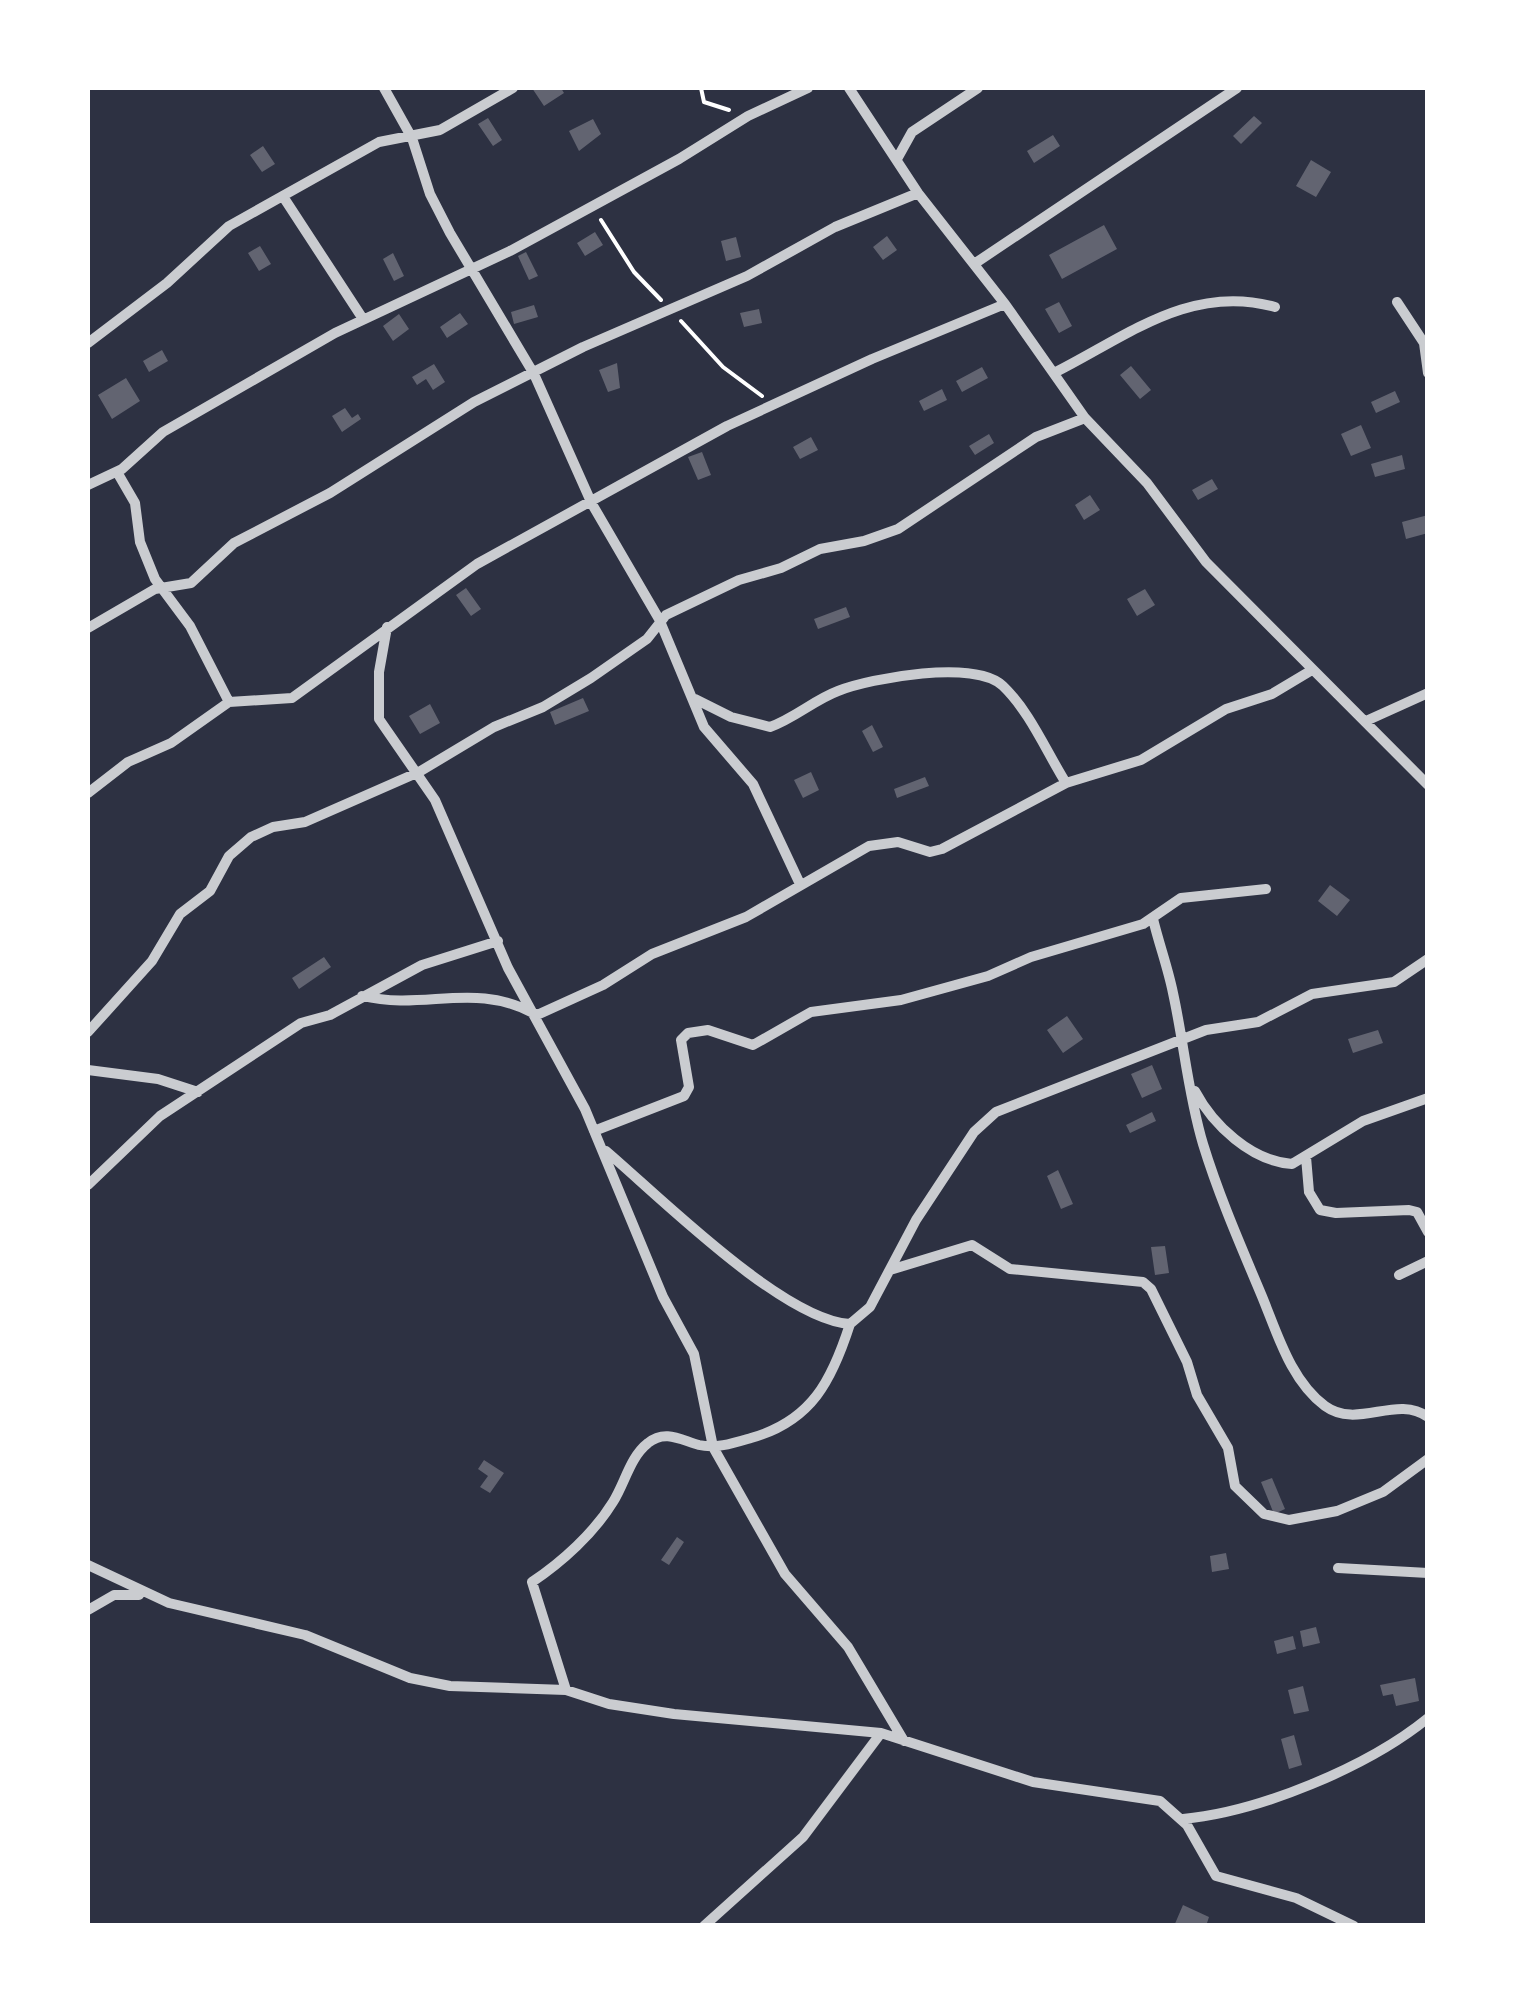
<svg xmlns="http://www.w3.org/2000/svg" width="1515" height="2013" font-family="'Fira Sans',sans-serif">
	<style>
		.building { fill: #626471 }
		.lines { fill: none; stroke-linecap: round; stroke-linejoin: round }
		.path { stroke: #fff; stroke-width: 4 }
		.minor { stroke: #caccd0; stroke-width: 10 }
	</style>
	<rect width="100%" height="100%" fill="#2d3142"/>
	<path class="building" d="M532,88H561L564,93L544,106Z
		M1254,116L1262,123L1241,144L1233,136Z
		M488,118L502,140L493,146L478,124Z
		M593,119L601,134L579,151L569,131Z
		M1053,135L1060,146L1034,163L1027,151Z
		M263,146L275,164L262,172L250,155Z
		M1311,160L1331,172L1316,197L1296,186Z
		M1104,225L1117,249L1062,279L1049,255Z
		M595,232L603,245L585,256L577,243Z
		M887,236L897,250L883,260L873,247Z
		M736,237L741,257L726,261L721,241Z
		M260,246L271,264L259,271L248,253Z
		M526,252L538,276L529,280L518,256Z
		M393,253L404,276L394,281L383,259Z
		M1059,302L1072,326L1059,333L1045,309Z
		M534,305L538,317L514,324L511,312Z
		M759,309L762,323L744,327L740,313Z
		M460,313L468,324L447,338L440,327Z
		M399,314L409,329L393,341L383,326Z
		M162,350L168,361L149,372L143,361Z
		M617,363L620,388L608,392L599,370Z
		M434,364L445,382L433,390L426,379L417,385L412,377Z
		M1131,366L1151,390L1140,399L1120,375Z
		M982,367L988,378L962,392L956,381Z
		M126,378L140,401L112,419L98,395Z
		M942,389L947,400L924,411L919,401Z
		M1395,391L1400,402L1376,413L1371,402Z
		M345,408L352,418L358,414L361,419L342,432L332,416Z
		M1361,425L1371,448L1351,456L1341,434Z
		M989,434L994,443L975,455L969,446Z
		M811,437L818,450L800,459L793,447Z
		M702,452L711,475L698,480L688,457Z
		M1402,455L1405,469L1375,477L1371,464Z
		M1212,479L1218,489L1198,500L1192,490Z
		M1090,495L1100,510L1084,520L1075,505Z
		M1428,515V533L1406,539L1402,522Z
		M466,588L481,609L471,616L456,595Z
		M1145,589L1155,605L1137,616L1127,599Z
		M846,607L850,617L818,629L814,619Z
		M583,698L589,711L555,725L550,712Z
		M430,704L440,723L420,734L409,716Z
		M872,725L883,747L873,752L862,731Z
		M811,772L819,790L803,798L794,780Z
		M925,777L929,786L897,798L894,789Z
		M1330,885L1350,900L1337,916L1318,901Z
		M324,957L331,967L299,989L292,978Z
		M1067,1016L1083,1039L1063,1053L1047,1030Z
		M1378,1030L1383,1043L1353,1053L1348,1039Z
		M1152,1065L1162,1089L1142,1098L1131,1074Z
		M1152,1112L1156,1121L1130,1133L1126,1125Z
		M1058,1170L1073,1204L1061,1209L1047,1176Z
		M1165,1246L1169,1273L1155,1275L1151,1247Z
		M484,1460L504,1473L490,1493L480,1487L488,1476L478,1469Z
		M1272,1478L1285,1509L1274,1514L1261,1482Z
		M677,1537L684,1542L669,1565L661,1560Z
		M1226,1553L1229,1569L1212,1572L1210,1556Z
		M1316,1627L1320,1643L1303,1647L1300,1631Z
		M1293,1636L1296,1649L1277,1654L1274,1641Z
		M1415,1678L1419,1701L1396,1706L1393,1694L1383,1696L1380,1685Z
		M1303,1686L1309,1711L1294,1714L1288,1690Z
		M1294,1735L1302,1765L1289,1769L1281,1739Z
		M1183,1905L1209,1917L1206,1926H1174Z"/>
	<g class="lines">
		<path class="path" d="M701,88L704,102L729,110
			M601,220L634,272L661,300
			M681,321L723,367L762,396"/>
		<path class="minor" d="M384,88L412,138L430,194L450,233L534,374L592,504L659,619L704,727L753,784L800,884
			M849,88L918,193L1005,304L1085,418L1147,483L1206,562L1428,785
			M897,159L912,132L978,88
			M284,198L363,319
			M974,264L1237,88
			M1397,302L1424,343L1428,373
			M88,343L167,283L229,226L379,142L440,130L513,88
			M1054,373C1126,337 1190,283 1275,307
			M117,472L135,503L140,542L155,579L190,626L229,702
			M88,485L122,469L163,432L335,333L510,251L679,159L748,116L808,88
			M387,627L379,672V719L435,800L508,968L585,1109L663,1297L694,1354L713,1447L785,1574L848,1647L904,1741
			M88,628L155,589L191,583L234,543L330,493L474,402L583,347L747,276L835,227L918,193
			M695,699L731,717L770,727C795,718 814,700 838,691C871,678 975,659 1003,686C1030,712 1046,751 1066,783
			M1366,721L1428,693
			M88,793L128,762L171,743L229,702L292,698L477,564L727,426L872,359L1005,304
			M1153,919C1159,944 1168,968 1173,993C1184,1043 1188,1094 1203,1144C1219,1196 1240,1244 1261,1294C1277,1332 1290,1380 1325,1406C1358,1430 1396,1394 1428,1417
			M362,996C427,1011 474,980 537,1015L603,985L652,954L746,917L869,846L898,842L930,852L942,849L1066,783L1141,760L1226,709L1272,694L1312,670
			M88,1032L152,961L180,914L210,891L229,856L251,837L273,827L305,822L419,772L494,727L543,707L591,678L647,639L666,615L739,580L781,568L820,549L864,541L898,529L1036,437L1085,418
			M88,1070L158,1079L198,1092
			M1195,1091C1213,1125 1251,1161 1292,1164L1363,1121L1428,1098
			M594,1131L684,1096L689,1087L681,1040L688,1033L708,1030L753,1045L811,1012L901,1000L988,976L1031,957L1143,924L1181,898L1266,889
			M606,1151C660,1197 783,1320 850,1324L870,1307L916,1220L974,1132L996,1112L1206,1030L1258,1022L1312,994L1394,982L1428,959
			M1306,1157L1309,1192L1320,1210L1336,1213L1409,1210L1417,1212L1428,1232
			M88,1185L160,1116L301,1023L330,1015L422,965L498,941
			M890,1270L972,1245L1010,1269L1143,1282L1151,1289L1187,1362L1197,1395L1228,1448L1235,1486L1264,1514L1289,1520L1337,1511L1383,1492L1428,1459
			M1399,1275L1428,1261
			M88,1565L169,1603L305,1635L410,1678L450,1686L566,1690L609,1704L674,1714L881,1733L1033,1782L1160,1801L1187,1825L1216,1876L1296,1898L1354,1926
			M1338,1568L1428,1573
			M88,1610L114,1595H139
			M566,1690L532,1582C562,1562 594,1533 613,1502C625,1483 630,1457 648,1443C665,1429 681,1440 699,1445C716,1449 734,1443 751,1438C812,1421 832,1380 850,1324
			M1183,1819C1259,1812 1368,1767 1428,1718
			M704,1926L803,1837L881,1733"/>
	</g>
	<rect width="1515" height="2013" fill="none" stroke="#ffffff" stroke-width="180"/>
</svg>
